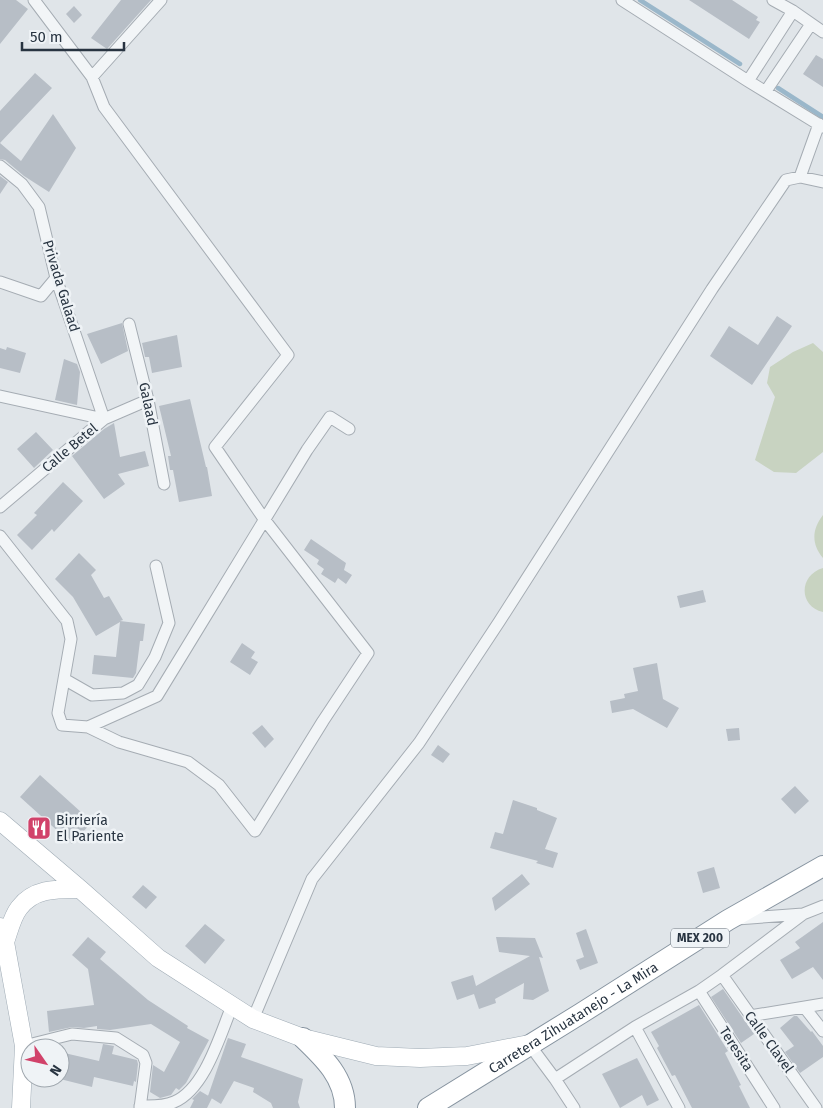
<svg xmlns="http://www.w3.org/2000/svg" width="823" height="1108" font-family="'Fira Sans',sans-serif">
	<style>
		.green { fill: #c8d3c1 }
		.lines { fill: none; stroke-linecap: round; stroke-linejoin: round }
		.stream { stroke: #9ab7ca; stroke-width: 4.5 }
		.building { fill: #b7bec6 }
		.street-casing { stroke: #a5acb3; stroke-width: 13 }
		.primary-casing { stroke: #9fabb5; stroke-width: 19 }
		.highway-casing { stroke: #8794a0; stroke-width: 22 }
		.street { stroke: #f2f5f7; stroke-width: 11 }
		.primary { stroke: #fff; stroke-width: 18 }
		.highway { stroke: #fff; stroke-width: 20 }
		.labels { text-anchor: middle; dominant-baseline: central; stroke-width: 5; stroke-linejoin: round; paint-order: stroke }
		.shield { fill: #eff3f6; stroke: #646d77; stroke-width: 1 }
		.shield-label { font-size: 12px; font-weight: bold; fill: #283441 }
		.street-label { font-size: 14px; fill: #283441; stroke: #eff3f6 }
		.poi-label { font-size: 14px; fill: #283441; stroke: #eff3f6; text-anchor: start }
	</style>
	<rect width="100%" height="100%" fill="#e0e5e9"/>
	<path class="green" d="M813,343L823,352V452L796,473L774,472L755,460L775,397L767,383L770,367L793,352Z
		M823,515V558C811,544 812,529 823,515Z
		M823,568V612C798,606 799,575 823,568Z"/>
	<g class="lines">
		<path class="stream" d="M640,0L740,64
			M778,88L823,117"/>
	</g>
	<path class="building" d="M0,0H16L28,9L0,44Z
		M121,0H151L107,49L91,38Z
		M689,0H732L758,17L756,20L760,22L749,39Z
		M74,6L82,15L74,23L66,14Z
		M816,55L823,59V87L803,74Z
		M35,73L52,88L0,143V111Z
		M53,114L76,148L49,192L24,176L5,160L0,159V143L21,161Z
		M0,176L8,182L0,194Z
		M777,316L792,326L752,385L710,356L729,326L758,345Z
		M122,323L128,351L101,364L87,334Z
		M177,335L182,367L152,373L149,357H145L142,343Z
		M7,347L26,353L20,373L0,368V348L6,350Z
		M64,359L77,364L80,372L77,405L55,400Z
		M190,399L206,467H207L212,496L179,502L173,470H170L168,456H171L159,406Z
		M114,423L120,457L145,451L149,466L118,474L125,484L104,499L72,456L104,429Z
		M36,432L53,450L34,468L17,449Z
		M63,482L83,501L54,532L52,529L32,550L17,535L37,515L34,513Z
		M311,539L346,563L344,570L352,575L346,584L338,578L335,583L321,574L324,569L317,564L319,560L304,550Z
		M79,553L96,570L91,575L104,598L109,596L123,620L120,621L145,624L143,641H140L136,673L133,678L92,674L94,655L116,657L120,622L96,636L73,597L55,579Z
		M703,590L706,602L680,608L677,596Z
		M242,643L255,652L251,658L258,662L250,675L230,662Z
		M657,663L663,699L679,708L667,728L633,709L612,713L610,701L625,698L624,694L638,691L633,668Z
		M262,725L274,739L265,748L252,733Z
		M739,728L740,740L728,741L726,729Z
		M438,745L450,754L443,763L431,755Z
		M40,775L92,822L72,844L20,797Z
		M795,786L809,801L795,814L781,799Z
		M513,800L537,808V810L557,818L545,849L558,853L553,868L536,863L538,861L490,848L495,832L503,834Z
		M714,867L720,888L703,893L697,872Z
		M522,874L530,884L495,911L492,898Z
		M143,885L157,897L146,909L132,897Z
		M823,922V980L813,967L792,979L780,960L800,948L795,942Z
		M205,924L225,940L205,964L185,946Z
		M586,929L598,963L580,970L576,960L584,957L576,933Z
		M88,937L106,952L100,959L148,1000L188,1026L187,1028L209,1040L186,1083L179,1090L176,1088L171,1095L160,1098L150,1092L153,1065L164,1072L180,1042L151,1024L110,1030L97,1029V1026L84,1028L72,1027L49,1032L47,1011L94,1005L88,969L72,955Z
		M496,937L535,938L543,958L539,957L549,991L533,1000L523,999L524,983L495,999L496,1003L479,1009L474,994L457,1000L451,982L473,975L476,986L530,956L499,952Z
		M723,989L754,1034L741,1043L711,997Z
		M699,1005L728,1051L725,1053L741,1085L739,1086L750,1108H692L675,1075L672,1076L657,1048L659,1046L651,1032Z
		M794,1016H797L811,1032L812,1031L823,1046V1057L800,1073L785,1052L794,1046L780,1028Z
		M228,1038L246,1044L241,1057L303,1079L298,1102L300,1108H273L271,1103L253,1092L254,1088L234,1081L221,1104L208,1096Z
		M103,1044L114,1046L112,1054L137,1060L138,1064L136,1082L134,1081L133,1086L94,1077L92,1087L60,1079V1052L99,1061Z
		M637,1058L659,1100L647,1106L642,1095L620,1108L602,1074Z
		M200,1091L212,1098L207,1108H190L194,1100L192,1099Z"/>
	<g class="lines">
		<g class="street-casing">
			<path id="street" d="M34,0L92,77L104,107L288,355L215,447L264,519L368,653L323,721L255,831L219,785L188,762L119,742L88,727
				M622,0L748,81L823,127
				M773,0L793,11L823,32
				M92,77L161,0
				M748,81L793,11
				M766,91L811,24
				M0,166L22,184L39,207L56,278L104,419
				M800,177L819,124
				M0,282L41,296L56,278
				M129,324L148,400L164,484
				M0,396L104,419
				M0,507L104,419L148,400
				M0,536L67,621L71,639L58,713L62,725L88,727L157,696L307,450L330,417L349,429
				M64,679L92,695L123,693L138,685L155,657L169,623L156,566
				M737,919L803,914L823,906
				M722,975L816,1108
				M699,991L774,1108
				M805,1008L823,1031
				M750,1016L823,1004
				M253,1019L312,879L419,743L499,622L712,289L786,180L800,177L823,182
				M635,1027L679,1108
				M529,1044L555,1079L574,1108
				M24,1046L72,1034L116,1038L143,1055L146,1063L140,1108
				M555,1079L635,1027L699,991L722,975L803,914
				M140,1106C151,1106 163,1107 174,1102C205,1089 220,1035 232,1006"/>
		</g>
		<g class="primary-casing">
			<path id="primary" d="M0,821L80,889L158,958L253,1019L303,1038L376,1056L420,1058L467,1056L529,1044
				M0,927L5,942L24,1046L21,1108
				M5,942C9,931 12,917 19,908C34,888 57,889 80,889"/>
		</g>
		<g class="highway-casing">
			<g id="highway">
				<path d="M303,1038C324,1058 345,1078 345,1108"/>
				<path id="s1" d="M428,1108L580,1014L728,920L823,866"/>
			</g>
		</g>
		<use href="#street" class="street"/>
		<use href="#primary" class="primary"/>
		<use href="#highway" class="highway"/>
	</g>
	<defs>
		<g id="restaurant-square" transform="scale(1.25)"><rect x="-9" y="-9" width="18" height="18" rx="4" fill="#d1426a" stroke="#eff3f6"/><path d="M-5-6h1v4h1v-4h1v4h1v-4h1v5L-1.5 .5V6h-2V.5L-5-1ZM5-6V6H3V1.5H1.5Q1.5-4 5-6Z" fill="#fff"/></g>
	</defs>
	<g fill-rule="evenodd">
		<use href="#restaurant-square" x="39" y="828"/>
	</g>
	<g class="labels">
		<rect class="shield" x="671" y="928.5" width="58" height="19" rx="4"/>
		<g class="shield-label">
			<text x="700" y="938">MEX 200</text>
		</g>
		<g class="street-label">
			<text transform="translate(61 286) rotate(73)">Privada Galaad</text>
			<text transform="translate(148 404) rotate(78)">Galaad</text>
			<text transform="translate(70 448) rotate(-40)">Calle Betel</text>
			<text stroke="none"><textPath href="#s1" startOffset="171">Carretera Zihuatanejo - La Mira</textPath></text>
			<text transform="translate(769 1042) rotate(54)">Calle Clavel</text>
			<text transform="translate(736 1049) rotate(57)">Teresita</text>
		</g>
		<g class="poi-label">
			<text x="56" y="820">Birriería<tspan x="56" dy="16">El Pariente</tspan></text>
		</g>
	</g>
	<g transform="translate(45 1063) rotate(124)"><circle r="24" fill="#eff3f6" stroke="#9fa7ae"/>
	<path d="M0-4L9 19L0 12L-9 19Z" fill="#d1426a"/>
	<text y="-8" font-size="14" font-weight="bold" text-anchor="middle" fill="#283441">N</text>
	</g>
	<path d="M22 42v8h102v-8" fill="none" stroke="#283441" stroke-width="2.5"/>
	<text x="30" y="42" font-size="15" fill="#283441" stroke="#eff3f6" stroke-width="4" paint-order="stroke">50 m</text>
</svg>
